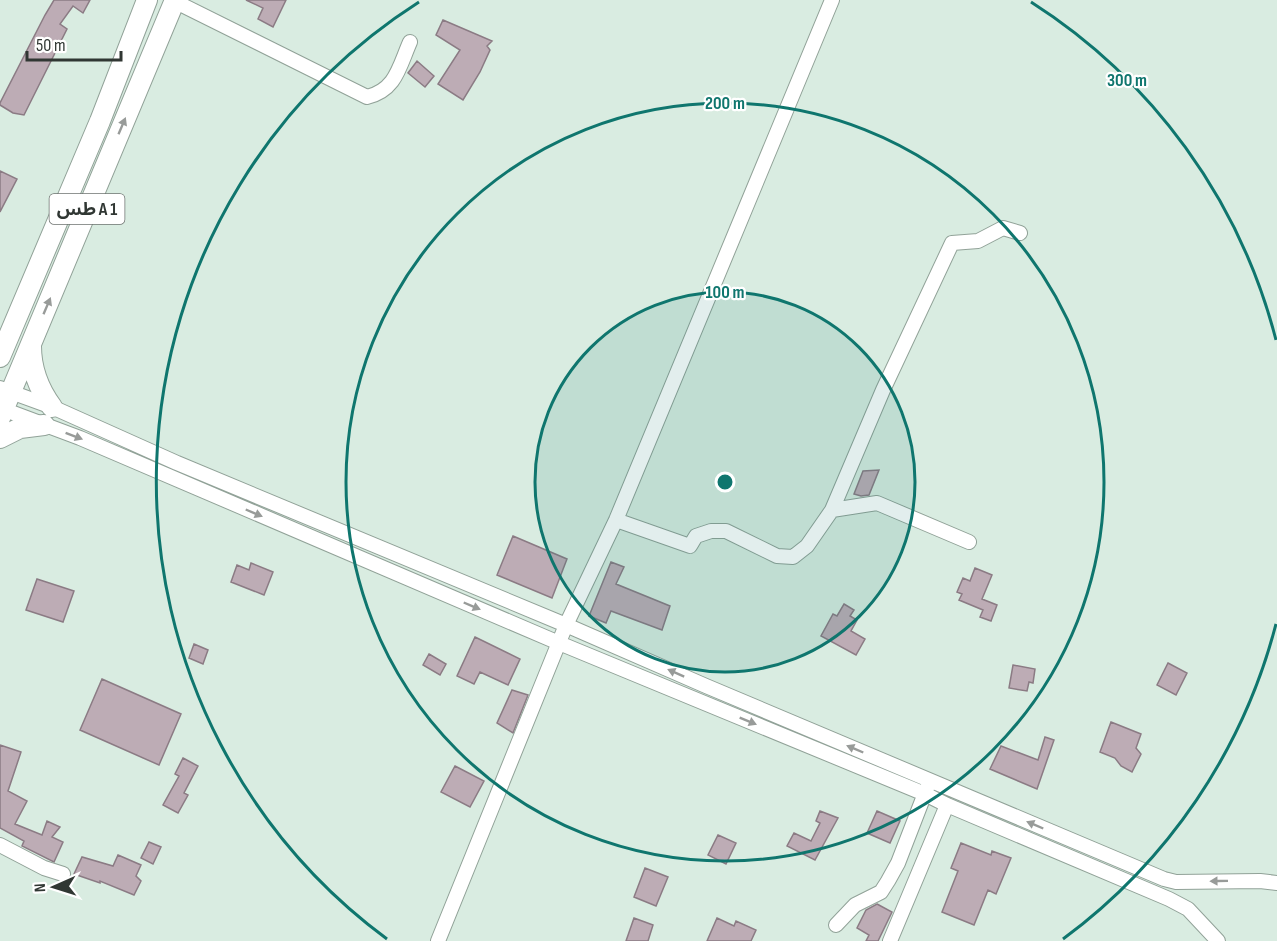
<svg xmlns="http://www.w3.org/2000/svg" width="1277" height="941" font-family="'Sofia Sans Condensed','Noto Sans Arabic',sans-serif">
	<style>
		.building { fill: #bdacb5; stroke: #8b7b84; stroke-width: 1.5 }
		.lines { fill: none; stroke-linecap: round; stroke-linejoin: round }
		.minor-casing { stroke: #91a298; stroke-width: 16 }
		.highway-casing { stroke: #91a298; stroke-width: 22 }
		.minor { stroke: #fff; stroke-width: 14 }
		.highway { stroke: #fff; stroke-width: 20 }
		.oneway { fill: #989b99 }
		.ring { fill: none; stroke: #0f766e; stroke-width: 3 }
		.labels { text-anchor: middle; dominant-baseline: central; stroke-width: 4.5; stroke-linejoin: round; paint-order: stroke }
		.shield { fill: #fff; stroke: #6e7370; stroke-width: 1.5 }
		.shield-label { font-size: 18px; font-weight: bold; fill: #303733 }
		.centre { fill: #0f766e; stroke: #fff; stroke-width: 3 }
		.ring-label { font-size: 18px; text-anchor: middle; font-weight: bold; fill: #0f766e; stroke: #fff; stroke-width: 4.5; stroke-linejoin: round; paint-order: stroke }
	</style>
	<rect width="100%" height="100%" fill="#d9ece1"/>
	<path class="building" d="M54,0H90L83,13L73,6L60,24L67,29L24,115L13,113L0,105V103L45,15Z
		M246,0H286L273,27L258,19L263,8Z
		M443,20L492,41L487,46L490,50L480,72L463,100L438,84L460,50L436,35Z
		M417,61L434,76L425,87L408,73Z
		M0,171L17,179L0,212Z
		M879,470L869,495L861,496L854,494L863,471Z
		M513,536L567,559L552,598L497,575Z
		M611,562L624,567L616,584L670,606L662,630L611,611L606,623L589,616Z
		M251,563L273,572L264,595L231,582L237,565L249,570Z
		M975,568L992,575L982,599L997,605L991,621L980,617L983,610L959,600L962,594L957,592L963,578L970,581Z
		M37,579L74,591L63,622L26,610Z
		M844,604L854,610L850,616L857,620L851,631L865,639L856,655L821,636L833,614L837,616Z
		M475,637L520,659L508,685L480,672L474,684L457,676Z
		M194,644L208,650L203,664L189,658Z
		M429,654L446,664L440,675L423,665Z
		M1168,663L1187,673L1176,695L1157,685Z
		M1013,665L1035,669L1033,683L1029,682L1027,691L1009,688Z
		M102,679L181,714L159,765L80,730Z
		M512,690L528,695L513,733L497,723Z
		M1111,722L1141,734L1136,748L1141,754L1132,772L1121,766L1115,758L1100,752Z
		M1045,737L1054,740L1037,789L990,769L1001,746L1038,760Z
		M0,745L21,752L8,791L27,801L15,824L42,835L47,821L60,827L52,837L63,842L54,862L22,846L24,841L0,828Z
		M183,758L198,766L184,793L188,795L178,813L163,805L179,776L175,774Z
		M455,766L484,781L470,807L441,792Z
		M820,811L838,818L815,860L787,846L794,833L811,841L820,823L816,821Z
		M877,811L900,821L890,843L867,833Z
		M718,835L736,843L726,864L708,855Z
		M149,842L161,847L153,864L141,858Z
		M961,843L991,855L992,851L1011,858L996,894L988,890L974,925L942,912L958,871L951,868Z
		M118,855L141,865L136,876L141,881L134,895L100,881V883L74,874L82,857L113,866Z
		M645,868L668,877L656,906L634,897Z
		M877,904L892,912L878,941H866L869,935L857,928L866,910Z
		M634,918L653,925L648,941H626Z
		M717,918L734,926L736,921L756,930L751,941H707Z"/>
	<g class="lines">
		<g class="minor-casing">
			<path id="minor" d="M174,1L367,97C396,90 399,67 410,42
				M0,388L52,407L177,463L566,625L706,686L1164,879L1176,882L1260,881L1277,883
				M0,408L80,438L559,643L925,794L947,805L1169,899L1188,909L1218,941
				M832,510L877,503L969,542
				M616,520L690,546L696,536L711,531H726L777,556L793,557L807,546L832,510L883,390L952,243L978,241L1003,228L1020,233
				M0,845L44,868L63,874
				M836,925L855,905L881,892L888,881L898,863L927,788
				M438,941L566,625L616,520L832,0
				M890,941L947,805"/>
		</g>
		<g class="highway-casing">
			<path id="highway" d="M31,346C31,369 38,388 52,407
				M0,357L100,121L147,0
				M0,418L175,0
				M0,438L20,428L44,425"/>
		</g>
		<use href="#minor" class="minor"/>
		<use href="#highway" class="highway"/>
	</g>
	<defs><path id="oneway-solid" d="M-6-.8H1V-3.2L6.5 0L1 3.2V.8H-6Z" transform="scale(1.5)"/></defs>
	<g class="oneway">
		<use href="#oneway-solid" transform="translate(122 126) rotate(-67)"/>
		<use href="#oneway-solid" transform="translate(47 306) rotate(-67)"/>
		<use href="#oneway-solid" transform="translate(74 436) rotate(21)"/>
		<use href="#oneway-solid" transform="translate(254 513) rotate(23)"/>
		<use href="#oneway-solid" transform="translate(472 606) rotate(23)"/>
		<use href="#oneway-solid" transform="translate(676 673) rotate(-156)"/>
		<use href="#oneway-solid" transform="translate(748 721) rotate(22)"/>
		<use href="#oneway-solid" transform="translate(855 749) rotate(-157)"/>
		<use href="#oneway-solid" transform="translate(1035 825) rotate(-157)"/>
		<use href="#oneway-solid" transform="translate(1219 881) rotate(179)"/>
	</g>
	<circle cx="725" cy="482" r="190" fill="#0f766e" fill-opacity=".12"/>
	<g class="ring">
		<circle cx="725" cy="482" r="190"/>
		<circle cx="725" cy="482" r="379"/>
		<path d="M1276 624A569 569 0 0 1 1063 939M387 939A569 569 0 0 1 419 2M1031 2A569 569 0 0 1 1276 340"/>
	</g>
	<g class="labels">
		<rect class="shield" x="49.5" y="194" width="75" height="30" rx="4.5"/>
		<g class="shield-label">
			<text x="87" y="209">طس A 1</text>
		</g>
	</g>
	<circle cx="725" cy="482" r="9" class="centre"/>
	<g class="ring-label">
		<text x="1127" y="86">300 m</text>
		<text x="725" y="109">200 m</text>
		<text x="725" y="298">100 m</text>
	</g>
	<g transform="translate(54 887) rotate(267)" stroke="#ffffff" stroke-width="4.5" paint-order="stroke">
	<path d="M0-4.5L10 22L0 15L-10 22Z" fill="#303733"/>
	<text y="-9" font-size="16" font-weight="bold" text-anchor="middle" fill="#303733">N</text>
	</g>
	<path d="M27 51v9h94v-9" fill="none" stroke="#303733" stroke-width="3"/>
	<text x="36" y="51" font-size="18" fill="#303733" stroke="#ffffff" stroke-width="4.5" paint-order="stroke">50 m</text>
</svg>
